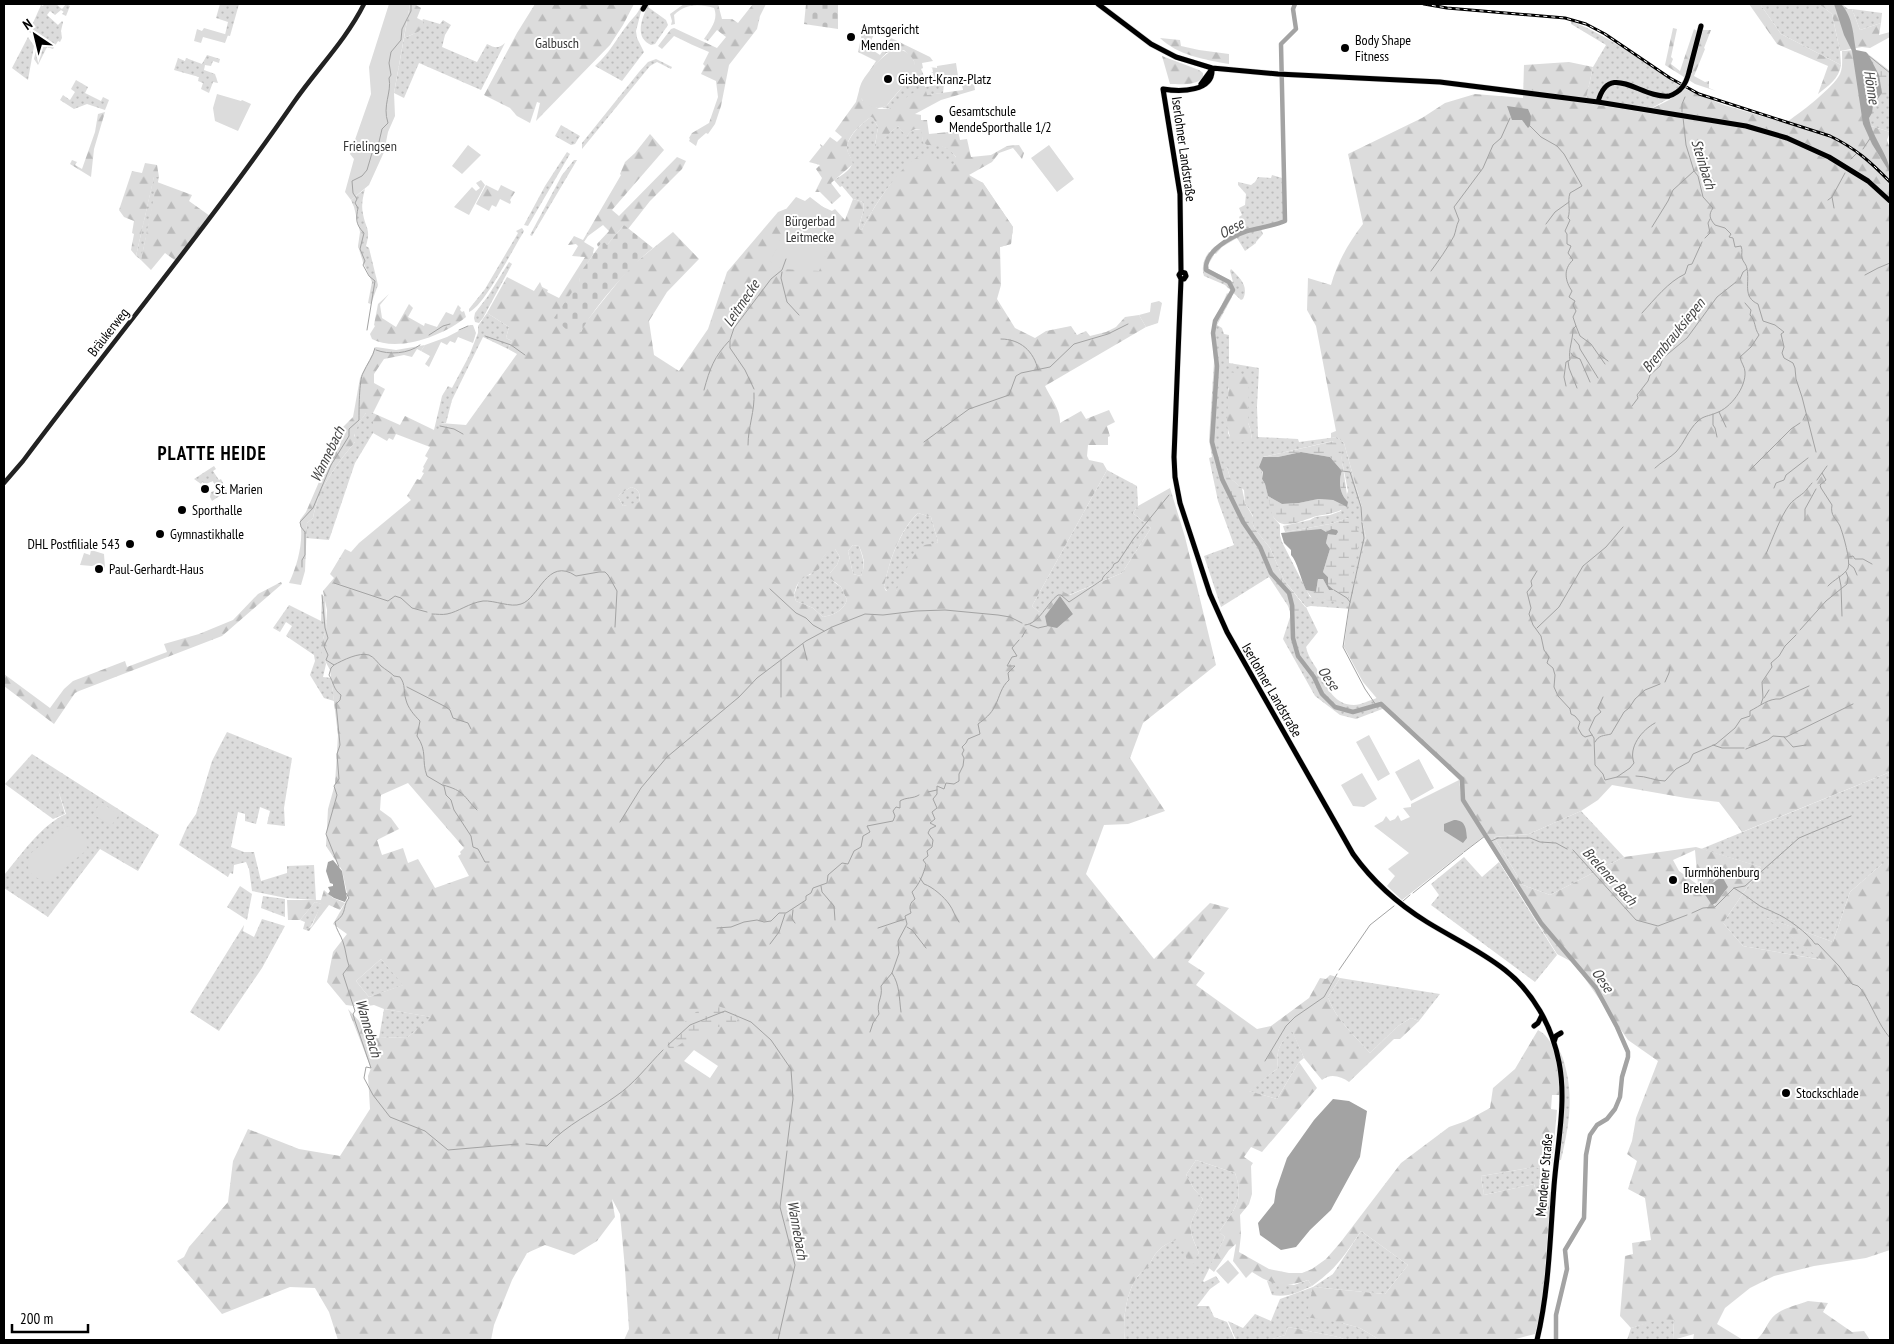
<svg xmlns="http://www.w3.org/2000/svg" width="1894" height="1344" font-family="'PT Sans Narrow',sans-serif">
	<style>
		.grass { fill: url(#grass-dots); fill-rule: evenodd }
		.forest { fill: url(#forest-firs); fill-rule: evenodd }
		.wetland { fill: url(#wetland-marsh) }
		.cemetery { fill: url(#cemetery-stones) }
		.green { fill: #dcdcdc }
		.water { fill: #a3a3a3 }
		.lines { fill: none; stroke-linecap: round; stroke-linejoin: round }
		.stream { stroke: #a3a3a3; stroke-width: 1 }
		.river { stroke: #a3a3a3; stroke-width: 4.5 }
		.primary-casing { stroke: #dbdbdb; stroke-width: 6 }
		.secondary { stroke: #222; stroke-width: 4.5 }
		.primary { stroke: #000; stroke-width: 5 }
		.rail-casing { stroke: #000; stroke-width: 3 }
		.rail { stroke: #fff; stroke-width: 1; stroke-dasharray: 4; stroke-linecap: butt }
		.primary-bridge-casing { stroke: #dbdbdb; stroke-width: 6; stroke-linecap: butt }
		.primary-bridge { stroke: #000; stroke-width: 5 }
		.poi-dot { fill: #000; stroke: #fff; stroke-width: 2 }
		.labels { text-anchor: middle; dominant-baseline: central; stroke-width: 4; stroke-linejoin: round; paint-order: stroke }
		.poi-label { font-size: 14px; fill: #000; stroke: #fff; text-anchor: start }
		.park-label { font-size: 14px; fill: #333; stroke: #fff }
		.street-label { font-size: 14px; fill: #000; stroke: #fff }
		.water-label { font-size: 15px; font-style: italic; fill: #444; stroke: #fff }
		.district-label { font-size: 19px; font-weight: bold; letter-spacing: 1px; fill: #000; stroke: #fff }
	</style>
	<defs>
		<pattern id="grass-dots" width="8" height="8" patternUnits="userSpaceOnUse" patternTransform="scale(1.25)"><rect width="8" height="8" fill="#dcdcdc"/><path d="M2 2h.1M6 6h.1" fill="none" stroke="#bbb" stroke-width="1.8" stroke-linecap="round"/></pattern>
		<pattern id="forest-firs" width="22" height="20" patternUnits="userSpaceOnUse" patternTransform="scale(1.25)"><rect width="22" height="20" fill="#dcdcdc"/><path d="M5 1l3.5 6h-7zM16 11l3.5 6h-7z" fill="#bbb"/></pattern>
		<pattern id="wetland-marsh" width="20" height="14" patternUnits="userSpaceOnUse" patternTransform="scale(1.25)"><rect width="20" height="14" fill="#dcdcdc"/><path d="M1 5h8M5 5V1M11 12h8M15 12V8" fill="none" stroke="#bbb"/></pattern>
		<pattern id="cemetery-stones" width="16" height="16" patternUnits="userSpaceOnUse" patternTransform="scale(1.25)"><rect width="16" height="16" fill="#dcdcdc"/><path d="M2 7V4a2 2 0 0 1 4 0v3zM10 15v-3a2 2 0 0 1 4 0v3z" fill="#bbb"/></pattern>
	</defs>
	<rect width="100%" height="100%" fill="#fff"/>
	<path class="grass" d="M44,4H56L62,9L66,4L70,6L66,16L62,14L64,12L61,10L55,15L50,11L47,15L58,25L62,21L63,22L61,31L62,38L60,42L58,41L53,49L47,47L38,65L34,59L39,37L29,32L41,5L43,6Z
		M220,4H239L230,36L225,35L228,22L216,18Z
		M641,4H643L636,31L637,38L644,52L622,81L595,66C609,54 617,38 628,24C634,16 639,14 641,4Z
		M648,4H651L648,7L666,20L668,25L655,44L651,45C633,36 643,18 648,4Z
		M1760,4H1819L1832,14L1840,51L1841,65L1781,34Z
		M1852,9L1882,13L1881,23L1860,30Z
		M423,19L440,24L443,20L451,25L445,35L442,47L477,62L487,44C495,48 498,49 505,43L481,90L419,63L404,98L394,93L404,38L418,32Z
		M1571,21C1612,37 1648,66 1685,89L1652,108L1586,98L1593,67L1606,45L1571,24Z
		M28,37L34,46L28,80L12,68Z
		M1864,52L1890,73V132L1865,124Z
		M207,55L220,59L219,63L213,61L211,66L205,65L204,70L215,74L218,83L213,82L209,93L201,89L203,83L198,81L199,77L174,70L178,58L185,61L186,58L202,64Z
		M656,59L672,67L671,69L657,62L650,66L582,149V143L639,72L648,62Z
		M919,71L923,73L925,87L944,84L943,93L927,95L914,93L892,109L882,108L888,104L915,72Z
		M76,80L88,87L85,93L101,101L103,97L109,100L105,110L87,104L74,109L60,100L63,95L70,100L75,92L71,89Z
		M871,117L873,118L878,127L875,145L898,126L907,137C909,130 915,129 922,130L923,142L930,145H939L950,149L967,173L972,178L983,183L1013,227L1011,244L1000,247V261L920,157C894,175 876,202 862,230L859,229C859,220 866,210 863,202L853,199L842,186L840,187L834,180C839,177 846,173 850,168C855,161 848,156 847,149C846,138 862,123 871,117Z
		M561,125L580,136L575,144L571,145L555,136Z
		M567,152L570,154L528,226L524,225L545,186Z
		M574,160H577L532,236L530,235L562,175Z
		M1272,175L1282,178L1284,220C1258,232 1234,227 1212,252L1211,250L1214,247L1240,232V230L1244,228L1239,217L1242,215L1239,208L1245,205L1246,194L1238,185V182L1251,185L1255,182L1258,177L1271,178Z
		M154,176L159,177L141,260L136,256Z
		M365,189C363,197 361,205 363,214C366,230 371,228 366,246L369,248L378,285L371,304L368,303L372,282L363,262L358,246L360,232L354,207L351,200Z
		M522,228L524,231L523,233C513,249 483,308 469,312V309L485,289L518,233L516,231Z
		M1261,229L1263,234L1256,242V243L1245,251L1237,238L1222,247L1216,254L1214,253C1226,239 1244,233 1261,229Z
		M1209,252L1214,255L1208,265L1209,269L1233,282L1230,271L1231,269C1240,278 1249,286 1243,299L1241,300L1225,285L1204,276C1201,268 1204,258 1209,252Z
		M509,262L512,264L483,318L479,323L475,322L474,318L475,313L488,296Z
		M1227,293L1232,297L1217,325L1222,328L1224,334L1229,335V363L1259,368L1257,406L1258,437L1298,439L1299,442L1337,437L1344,443L1362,508V521L1366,538L1351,609L1311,606L1306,607L1318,632L1306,647C1309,660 1315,664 1320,675C1328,689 1335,705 1354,705C1361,705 1370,700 1377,698L1385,708L1356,719L1340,715L1315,696L1283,639L1291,614L1306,607L1284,580L1270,548L1255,529L1253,525V516L1245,503L1244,490L1230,478L1227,467L1220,471L1224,487L1233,501L1242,522L1260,549L1270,574L1269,577L1221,607L1204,556L1234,545L1218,501L1209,458L1212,457L1209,440L1214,362L1212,328ZM1228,387L1248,416V423L1250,428L1252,439L1230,437L1228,433ZM1333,441L1339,446L1348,491L1341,511L1330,515L1315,517L1310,520L1283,526L1285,532L1330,524L1348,518L1336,601L1310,597L1282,542L1280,535V525L1274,518L1265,484L1262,479L1263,457Z
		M487,313L509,327L506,338L512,341L508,349L483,337L452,400L446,423H440V430H434L442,396L448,386L452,388L469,356L478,333V326Z
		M373,412V433L355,463L329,540L306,538L307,523L313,518C318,488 337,464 355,442C352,431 360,421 366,413Z
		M214,466L216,469L213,471L219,480L221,479L227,491L212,501L210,497L211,492L217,490L213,481L206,484L202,482L201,484L194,479Z
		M1107,470L1137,486L1138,506L1133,513L1151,528L1122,573L1069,595L1039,612L1032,606Z
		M631,487C639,489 641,494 639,502L634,504L644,522L629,505L623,506L618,497L620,494Z
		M918,513L931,517L938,542L933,545L896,591H887L884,587C889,562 899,532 918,513Z
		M853,545L859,546C863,558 866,565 861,576L853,574L848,551Z
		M829,549H835L840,557L837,565L830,573L834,582L841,587L847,600C844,610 834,615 823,617L813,608L796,601L794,595L799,581L803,576L810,575Z
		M322,595L325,597L326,629L321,646L326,664L323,677L331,678L334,701L324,698L310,675L315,661L314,655L286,636L292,626L286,622L280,632L273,628L289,605L321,621Z
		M227,732L292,758L284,808L285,826L267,824L270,811L260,807L256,824L245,821V814L238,812L231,847L244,852H254L261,881L287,873V866L314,865L316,900L286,898L252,891L249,869L246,862L234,865L233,874L230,873L228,877L179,845L187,827L196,814L212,761Z
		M32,754L159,835L138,871L100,849L48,917L4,888V875C21,855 42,824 66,814L58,790L65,814L53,819L5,784Z
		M1890,772V864H1882L1850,892L1833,942L1767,918L1823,960L1743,946L1723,923L1761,867L1701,849Z
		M1581,811L1624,857L1550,895L1523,885L1494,837L1529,834Z
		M1464,857L1482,877L1499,862L1557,955L1535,982L1431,905L1439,895L1431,884Z
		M240,886L252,894L247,920L227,907Z
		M263,896L285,899V917L261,908Z
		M315,902L322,904L311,926L306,930L303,929L305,922L300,920Z
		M262,919L285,926L262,968L219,1031L190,1012L244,925L243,931L254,937Z
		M381,959L404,985L369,997L356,981Z
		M1340,978L1440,994L1419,1021L1411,1018L1398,1026L1370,1053C1355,1036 1335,1019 1328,997Z
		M384,1009L432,1017L408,1037L379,1038Z
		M1292,1030L1304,1058L1299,1062L1277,1099L1248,1091L1278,1068C1276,1049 1279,1045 1292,1030Z
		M1558,1049C1563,1055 1565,1065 1567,1074C1573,1104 1568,1130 1561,1160H1559L1564,1091Z
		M1196,1160L1235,1173C1245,1200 1234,1210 1219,1232L1225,1237L1203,1281L1204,1282L1216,1276L1220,1282L1210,1289L1197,1306H1209L1214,1317L1227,1322L1235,1340H1125C1122,1322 1126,1291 1138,1276C1140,1273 1144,1270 1147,1267C1151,1263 1153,1256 1158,1251C1163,1245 1171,1242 1178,1238L1195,1256L1199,1253C1186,1224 1189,1225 1203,1199L1194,1189L1186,1175Z
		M1535,1167L1540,1168V1191H1536L1534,1184L1484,1195L1481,1176Z
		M1361,1231L1408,1265L1385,1294L1313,1287L1342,1323L1360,1328L1380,1340H1346L1339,1337L1288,1327L1285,1335L1269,1340H1236L1228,1321L1243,1328L1255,1314L1271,1321L1280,1299L1313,1287L1333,1274Z
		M1308,1280L1312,1286C1299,1292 1287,1298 1272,1295L1267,1281L1294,1285Z
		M1662,1318L1674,1320L1673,1340H1627L1631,1328Z"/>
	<path class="forest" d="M410,4H414L421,8L417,18L423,21V27L418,32L404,38Z
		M535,4H634L623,25L610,45L536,121L540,103L537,102L530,123L517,116L510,108L484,95L517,33Z
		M684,4H718L722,19H732L738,23L753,4H766L760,16L757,29L729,65L721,106L715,124L708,134L706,133L698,140L696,146L689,141L690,139L689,138L692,133L709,123L718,97L716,81L701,74L705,66L703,64L709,52C697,47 686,42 674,36L662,49L658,46L671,29L674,28L717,48L726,37L717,30L708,41L704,39C710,30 719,20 714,8C699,4 686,3 674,15L675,24L671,25L672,21L670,14Z
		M1749,4H1760L1781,34L1841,65C1839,79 1828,86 1818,94L1828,66L1777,44Z
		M1819,4H1842L1848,9H1852L1860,30L1881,23L1879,35L1890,32V37L1870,48L1862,47L1840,51L1832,14Z
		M863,28L875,33L870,42L876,46L874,51L880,55L891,38L930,57L933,61L922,63L923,68L921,69L923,73L915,72L914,61L904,50L886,53L869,72L876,61L858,52Z
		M1673,28L1677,29L1671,57L1673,59L1671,64L1680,71L1694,29L1697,31L1691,72L1703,30H1711L1704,48L1705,49L1694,76L1705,82L1709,81V88L1716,91L1695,84L1665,65Z
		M1160,38L1180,40L1181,46L1199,50L1229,54V64C1206,60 1177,55 1160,38Z
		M1854,50L1865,124L1890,132L1887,140L1890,149V772L1742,832L1719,802L1686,798L1612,785L1598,800L1581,811L1529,834L1494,837L1523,885L1550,895L1624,857L1696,847L1761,867L1723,923L1743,946L1822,960L1765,917L1833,942L1850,892L1882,864H1890V1250L1866,1258L1814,1266L1774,1276L1750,1288L1725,1308L1717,1324L1743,1340H1693L1694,1334L1673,1340L1674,1320L1662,1319L1631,1328L1620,1316L1625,1256L1633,1254L1632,1243L1651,1240L1645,1198L1628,1189L1637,1161L1627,1154L1632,1141L1636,1118L1658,1061L1628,1040L1574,963L1557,954L1462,801L1459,780L1385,708L1363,682L1344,647L1349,609L1366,538L1362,521V508L1344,443L1337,437L1331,438V433L1336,431L1316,326L1307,310L1308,278L1331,285C1337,263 1349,242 1363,224L1348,154L1422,118L1445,103L1475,94L1523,98L1524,65L1569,62L1593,67L1585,103L1667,116L1649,110L1669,100L1685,89L1724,105L1785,123C1798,115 1834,87 1840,74C1843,68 1842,59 1842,51ZM1695,850L1698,885L1679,871L1673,860ZM1714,881L1726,890L1714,905L1705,887L1711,885Z
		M1162,56L1199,70L1203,73V78C1195,86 1180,84 1170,84Z
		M974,84L975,90L941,100L915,114L921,115V120H927L929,134L958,131L960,140L967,139L971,157L991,155L1007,146L1019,145L1024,153L1022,159L1013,148L999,153L992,162L969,175L983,183L1013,227L1011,244L1000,247L1001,285L997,299L1015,328L1035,338L1046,331L1071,326L1077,335L1086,331L1090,336L1106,332L1116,327L1125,317L1139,315L1146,327L1045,386C1050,397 1061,410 1060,423L1081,411L1086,419L1109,410L1115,422L1107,426L1110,436L1108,437V445H1088L1087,456L1089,460L1103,463L1107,470L1032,606L1039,612L1057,589L1070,595L1122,573L1151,528L1133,513L1138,506L1170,488L1185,537L1216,665L1143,723L1130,758L1165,811L1128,824L1104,825L1086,874L1154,959L1210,903L1229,908L1188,962L1205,973L1196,985L1257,1029L1271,1026L1309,998L1320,978L1326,979L1330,975L1340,978L1328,997C1335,1019 1355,1036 1370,1053L1398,1026L1411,1018L1419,1021L1400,1039H1394L1349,1082C1341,1076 1330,1073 1322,1080L1304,1058L1292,1031C1279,1044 1276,1050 1278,1068L1249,1091L1277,1099L1299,1062L1317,1088L1262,1152L1251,1147L1244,1157L1253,1163L1251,1166L1252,1194L1249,1204L1240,1215L1241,1235L1239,1252L1269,1269L1289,1273H1302L1312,1269L1326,1259L1340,1243L1401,1163L1449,1127L1466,1121L1490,1108L1493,1088L1515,1069L1538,1030C1559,1041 1559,1073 1559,1095H1552L1551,1109L1557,1110L1552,1166L1540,1165V1191L1551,1192L1542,1307L1535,1334L1512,1340H1380L1360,1328L1342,1323L1306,1317L1313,1287L1385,1294L1408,1265L1361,1231C1344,1256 1337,1268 1312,1286L1308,1280C1285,1288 1272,1285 1252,1272L1246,1278L1233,1261L1236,1244L1229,1250L1214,1272L1209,1268L1225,1237L1219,1232C1234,1210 1245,1200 1235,1173L1196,1160L1186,1175L1194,1189L1203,1199C1189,1225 1186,1225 1199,1253L1195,1257L1194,1263L1190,1266L1178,1239C1171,1242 1163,1245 1158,1251C1153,1256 1151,1263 1147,1268C1144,1270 1140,1273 1138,1276C1126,1291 1122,1322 1125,1340H624L629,1329L625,1269L620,1214L612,1199L615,1217L597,1241L574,1255L545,1245L527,1253L512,1280L494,1325L491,1340H338L329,1312L315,1288L290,1287L222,1314L177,1261L184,1257L189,1247L228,1202L233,1161L248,1129L299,1149L340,1156L370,1109L368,1076L371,1068L348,1009L373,1036L379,1038L408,1037L431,1017L384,1009L374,1005L362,1007L346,1005L327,982L333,952L347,934L333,924L348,898L342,870L326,846L328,809L335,784L338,735L330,670L322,655L321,646L326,629L327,610L323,591L334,578L330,574L345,549L351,552L359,543L411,500L407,496L417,479L420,480L424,473L422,472L424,468L423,467L428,458L425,456L430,447L396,434L393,440L389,438L387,441L373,433V413H366L359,423L354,436L356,438L355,442C337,464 318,488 313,518L307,523L305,571L301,585L289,583C298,564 304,540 300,520L306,512L328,461L340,446V441L343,438V427L353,417L360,378L376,347L396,350L425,345L421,351L417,349L412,357L404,355L384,359L374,374V383L385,389L373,413L400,425L405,416L434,430H440V423L466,425L517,354L508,349L512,341L506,338L509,327L487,313L507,277L534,291L540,282L542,287L548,290L547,292L559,298L585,257L572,256L578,246L576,244L568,245L574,236L583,240L621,175L620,174L625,162L635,153L650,134L664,150L612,210L619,216L677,157L686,161L682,169L650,201L628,229L624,225L607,245L603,242L598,247L597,244L609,231L603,225L588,236L584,242L594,248L593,253H594L581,273L579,282L581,332L585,323L630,267L673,232L699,259L667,292L649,321L654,355L679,371L708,329L727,272L778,212L793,206H821L832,211L835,209L845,220L853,199L863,202C866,210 859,220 859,229L862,230C870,213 905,155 925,155C935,156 946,162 955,165L956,157C947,145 941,146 927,145L923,142L921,130C915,128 909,130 907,138L898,126L875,146L878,127L873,118L871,117C862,123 846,137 847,149C848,154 852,158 853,164L831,183L841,196L832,204L820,192H815L822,178L816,169L820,165L809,162L821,147L820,144L823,146L830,137L837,142L842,137L835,131L856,102L860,87L862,100L879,109H889L922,87H925L927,95L963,90L962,85ZM631,487C639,489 641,494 639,502L623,506L618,497L620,494ZM918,513L931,517L938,542C933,545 928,543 923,546C912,553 902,579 896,591H886L884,587C889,562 899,531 918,513ZM853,545L859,546C864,558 866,564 861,576L853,574L848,551ZM835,549L840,557L837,565L830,573V578L841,587L847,600C844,610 834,615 823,617L813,608L796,601L794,595C798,576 805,578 819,569L822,559L829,550ZM1060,596L1073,614L1045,616ZM408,783L464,848L460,852L461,854L458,856L469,876L435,888L418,859L408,863L403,848L382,855L377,840L399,829L391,818L380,810L381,795ZM381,959L403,985L369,997L356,981ZM694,1050L718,1066L710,1078L684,1061ZM1535,1167L1540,1168V1191H1536L1534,1184L1484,1195L1481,1176Z
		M105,112L94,149L91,177L70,164L72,160L77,162L75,165L82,169L95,132L98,114Z
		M145,163L157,165L159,177H154L136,256L131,250L134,234L132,233L134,221L124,217L119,210L132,171L142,173Z
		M157,182L192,195L189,201L210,216L176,261L165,253L151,270L141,260Z
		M486,185L498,191L501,185L515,192L510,200L511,202L510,204L500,199L496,207L492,205L489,211L476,204Z
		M389,294L380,305L382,318L396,327L409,304L413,308L408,317L424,326L425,323L437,327L446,312L453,315L458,305L461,308L460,310L462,312L464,311L466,317C445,335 398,353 372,339L370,334L375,326L374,325L378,304Z
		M1229,372L1249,375L1248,423L1250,428L1252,439L1237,444L1230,437L1227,426Z
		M281,582L282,584L222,636L79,691L75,693L54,724L4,686V674L50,708L64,689L73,681L125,661L127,667L167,652L164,644L199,634L233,620L258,594Z
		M324,890L333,898L345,903L340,910L329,905L309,931L306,930L312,926L321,904L315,902L300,920H288L287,900H321Z
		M1808,1301L1828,1303L1823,1312L1852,1332L1864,1331L1870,1340H1756C1764,1334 1766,1325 1772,1318C1779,1309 1797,1305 1808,1301Z
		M1288,1327L1339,1337L1346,1340H1269L1285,1335Z"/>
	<path class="wetland" d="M1868,54L1890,71V91L1884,98L1876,101L1882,93C1881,78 1876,66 1868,54Z
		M1334,441L1340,446L1348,502C1340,494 1338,482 1342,471L1330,457L1301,452L1278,457H1263Z
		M1217,460L1227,467L1230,478L1242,488L1245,503L1253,517V525L1255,529L1270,548L1284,580L1306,608L1291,614L1288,606L1269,577L1270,574L1260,549L1242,522L1233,501L1224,487Z
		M1268,496L1282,504L1299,503L1317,499L1333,500L1347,507C1337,513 1328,514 1317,516C1307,518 1287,530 1277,521C1270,516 1270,503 1268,496Z
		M1348,518L1356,521L1360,538L1347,603L1312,598L1306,590L1316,592L1318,579H1323L1329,590H1334L1328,585V577L1323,572L1330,549L1326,543L1328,533L1285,532L1330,524Z
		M714,1005L731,1010L738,1019L735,1025C712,1025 690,1037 672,1050L662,1043L697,1011Z"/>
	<path class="cemetery" d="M806,4H838V29L804,24Z
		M624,225L653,248C632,264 593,308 581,332L568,331L554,318L579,282L580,273L603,241L607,245Z"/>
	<path class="green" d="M389,4L399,5L400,4H410L394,93L395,116L388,132L384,152L369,185L351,200L345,192L354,159L350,154L371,94L369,67Z
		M204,28L228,35L225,43L203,37L201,43L194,41L197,29L202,31Z
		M896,49C908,50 917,59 915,72L886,106C872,113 854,100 861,84C865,74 885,52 896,49Z
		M956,63L958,76L934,79L933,73H931L933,72L932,67H930L937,68V66Z
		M217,94L241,101L242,100L251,104L238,131L215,121L213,108Z
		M468,145L481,155L462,174L452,166Z
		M1049,145L1074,179L1057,192L1031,158Z
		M481,180L485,185L469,215L454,207L472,187L476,191L480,188L476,183Z
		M796,197L805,201L810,197L840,220L819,271L781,269L770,261L779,244L783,230L785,228L786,226L784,225L787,208Z
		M1159,301L1162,303L1158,323L1146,327L1139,315L1150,312L1151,303Z
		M470,325H473L476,333L473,343L458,337L455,343L450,341L447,345L441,342L429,367L425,364L430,356L421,351L425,345L447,337Z
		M91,550L104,554L105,568H101L100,563L92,566L80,565L84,553L90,555Z
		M1369,735L1390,774L1378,781L1356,742Z
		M1419,759L1434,788L1411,801L1395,772Z
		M1362,773L1377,799L1364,807L1353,806L1341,785Z
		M1459,780L1462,801L1484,836L1402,900L1387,886L1395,876L1388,869L1409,853L1374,826L1383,821L1386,816L1390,821L1395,819L1398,815L1401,821L1410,817L1403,808L1411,807V804Z
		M101,802L119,815L111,826L93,814Z
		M65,826C85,826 80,837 88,849L46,883L44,880C29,878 24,865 31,853Z
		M1228,1260L1234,1267L1228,1272L1234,1267L1239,1273L1228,1284L1216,1271Z"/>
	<path class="water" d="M1834,4H1841C1853,17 1853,34 1856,50L1866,52L1868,54L1879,75L1882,93L1873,105L1872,113L1869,118C1872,138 1890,156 1890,173L1872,144L1863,124L1852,51L1844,35Z
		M1507,106L1528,109L1531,116L1530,126L1528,128L1522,120H1512Z
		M1301,452L1330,457L1342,471C1338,482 1340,494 1348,502L1347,507L1333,500L1318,499L1299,503L1282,504L1268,496L1265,484L1262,479L1263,472L1259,467L1263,457H1278Z
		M1321,529L1326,532L1332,529L1337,530L1338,532L1336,535L1328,534L1326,543L1330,549L1323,572L1328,577V585L1334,590H1329L1323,579H1318L1316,592L1306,590C1301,580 1297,561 1291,555V550L1284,543L1281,533Z
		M1060,596L1073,614L1057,628L1047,626L1045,616Z
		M1454,820C1466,820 1466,829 1467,838L1463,843L1444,831V824Z
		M333,860L342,871L347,898L345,902L334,898L328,894L330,891L328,887L333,886V884L330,883L326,871L328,862Z
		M1720,878H1723L1728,887L1716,903L1712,905L1702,890Z
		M1333,1099L1349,1101L1367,1111L1360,1157L1331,1210L1310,1230L1296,1247L1281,1250L1260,1235L1258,1223L1274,1203L1276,1190L1287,1158L1314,1120Z"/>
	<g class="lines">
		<path class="stream" d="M1869,56L1890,73
			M1682,113V104L1685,97
			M1683,117L1686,145L1694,171L1698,176L1703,197L1713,208C1708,215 1710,219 1715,225L1725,228L1731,234L1729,237L1733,238L1735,247L1741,246C1743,251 1741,254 1742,258C1743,262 1747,265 1747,269C1750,282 1742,297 1758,304L1763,321L1775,325L1784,332L1781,334L1784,347L1782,353L1784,358L1793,363L1795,368L1796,379L1802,397L1816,452
			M1530,126L1541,137L1557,146L1564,154L1582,186L1570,193C1567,202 1571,209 1568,218L1570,220L1565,231L1567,234V244L1571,246L1568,253L1573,260C1563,269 1565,281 1572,291L1569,297L1575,301L1573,305L1576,311L1573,317L1576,326L1573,329C1573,340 1568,350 1570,360L1566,362L1564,377L1566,386
			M1863,149L1871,137
			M1851,159L1857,153
			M1832,197L1834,208
			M1828,200L1832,197L1845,173
			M1546,224L1555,212L1569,202
			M1652,227L1668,201L1673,190L1694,171
			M1705,238L1710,233L1708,223L1710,219
			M1431,271C1439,260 1447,249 1454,236C1456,231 1456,226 1459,220L1454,207L1483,168L1493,145L1501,138L1510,118
			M782,272L781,278L787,302L799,315
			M1865,275L1878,268L1890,263
			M1740,279L1743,272L1747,269
			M1642,313C1655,299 1668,282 1685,274L1688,265L1692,264L1702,242
			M1576,326L1580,336L1591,344L1605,364
			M367,330L375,281L369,276L363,265L365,261L360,249L364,233C355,224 356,218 358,208L355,203L357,199L353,193L352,181L362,176L367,170L372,153L379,142L382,129L388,123C382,105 392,93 389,78L391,75L389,63L391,52L401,40L402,29L411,11V4
			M459,330L468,326
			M429,335L443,326L450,324
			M485,336L511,345L525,355
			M1001,339C1020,339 1034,351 1038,370
			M1574,339L1579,345L1580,349L1598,378
			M376,350C389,355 408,354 420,345
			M1571,353L1573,356L1580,359L1590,382
			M1600,355L1608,361
			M1568,361L1569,368L1577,388
			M754,389L745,370L730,348V340L734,328L771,279L782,270L786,259
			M704,390C710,368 714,357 729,341
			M1632,406L1638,398L1637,395L1648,381L1650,375L1660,366L1663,358L1687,338L1717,297L1736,282
			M1719,412L1726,427
			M1713,414V425L1715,428L1717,437
			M1803,420L1806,414
			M440,426L454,429L463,434
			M924,442L969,409L1009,395L1016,376L1021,373L1050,367L1074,344L1108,334L1128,324
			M748,445C748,427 755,411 754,393
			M1827,466L1822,473L1826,480L1820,485L1821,488L1832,505C1830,516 1836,518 1840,526C1843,534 1851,561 1848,568C1845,575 1833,580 1828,586
			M1655,468C1661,462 1670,458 1676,452C1685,442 1688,430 1698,421C1703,416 1709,416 1716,413C1731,408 1746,387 1745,372C1745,367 1741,363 1740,357L1751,347L1759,335C1754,328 1756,321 1750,315L1751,310L1745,303
			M1750,470L1791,429L1800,423
			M1342,471L1350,472L1361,507L1362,521
			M1817,480L1822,473
			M1774,488L1776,483L1784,480L1786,475L1808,458
			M1805,520V509L1816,489
			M1362,523L1364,538L1349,607L1343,647L1365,689L1376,705
			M1766,554C1773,538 1780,517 1790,504C1795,498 1804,494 1807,489C1809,487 1810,485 1812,483
			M1849,557L1853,556L1855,559H1863L1872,564
			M1849,564L1854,568L1857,575
			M302,567V560L305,555V532L301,527L300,522L313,508L331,465L349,436V429L359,420C359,411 359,380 363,373C367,364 373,357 375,348
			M1537,571L1531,581L1532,586L1527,592L1531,608L1529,614L1533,625L1541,636L1544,650L1549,657L1547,663L1553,668L1555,675L1554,687L1558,696L1570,709L1571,714L1575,716L1580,722L1578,728L1582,735L1585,737L1592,735
			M1839,576L1841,586L1842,616
			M334,583L388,601L395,596L401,598L412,608L427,612
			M770,589L796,613L806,618L813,625L824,631
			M1334,590L1347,598L1350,602
			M322,595L325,628L328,638L324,646L328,655L326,660L334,665L331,668L329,675C334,683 333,689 341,695L340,700L336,704L340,745L337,754L339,779L334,786L337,795L326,834L339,867
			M432,614C437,614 442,615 447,614C458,612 469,603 483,601C494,600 511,608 521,604C539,599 547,556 576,576L599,572H605L608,575L617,591L615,627
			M1025,625C1039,624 1047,603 1058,595H1061L1069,602L1102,580C1103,574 1112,571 1114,564L1118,562L1134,538L1169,495
			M1030,625L1038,628L1047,626
			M1537,628L1559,607L1583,566L1606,547L1623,527
			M1800,630L1826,601L1847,584L1848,577L1846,572
			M1022,637L1026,630
			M803,644L807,660
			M781,660V697
			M334,665C343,660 359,652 369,655C374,657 378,663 381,666C386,670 390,672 394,676L400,677C406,685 403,691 406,700C408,708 414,715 420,721L417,736C428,752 421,760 427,776L444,786L446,795L451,800L454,810L471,836L473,847L478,849L485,862H489
			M1665,682L1669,673L1670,667
			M407,687L446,707L450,710L453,718L468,723L471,729
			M1603,697L1598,708L1601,712L1595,717L1589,730L1594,738L1595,765L1603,774L1605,780L1617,777H1628
			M1764,698L1769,690
			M1761,704L1763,698L1762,682L1772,667L1771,663L1779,656L1785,646L1796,635
			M1784,737L1793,747L1806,745
			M1595,742C1599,735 1603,736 1611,734L1624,712L1629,708L1635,699L1645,690L1660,684
			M1713,745L1722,748H1744
			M1746,749L1768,740L1773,736L1786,737L1853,704
			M1636,776C1647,776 1655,781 1665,781L1676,769L1689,762L1693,754L1716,744L1735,728L1741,719L1750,716V711C1760,706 1769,698 1780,699L1809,686
			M1617,777L1630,768L1634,763C1628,747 1642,730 1655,723
			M443,785C465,791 463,796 477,810
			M928,792L937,790
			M620,822L641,788L667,757L739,697L757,678L806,641L832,627L865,614L883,615L916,611L945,610L998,615L1010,617L1022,623
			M1489,842L1498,838H1530L1540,842L1556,843L1567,849
			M1573,850L1636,920L1658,926L1687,915
			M1464,852L1485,836
			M920,878L924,884C933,887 944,897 949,904C953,909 955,917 959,922
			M821,886L822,892L834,906L835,920
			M1734,888C1744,894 1751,900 1760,906C1765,909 1770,910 1775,913C1786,917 1809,934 1815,944H1818L1839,966L1852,984L1858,986L1861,989C1872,1005 1878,1024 1890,1038
			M346,893L349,898C342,906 348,913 335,922C336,930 341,935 343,942C346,950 346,958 349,966L343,974L355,1011L353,1014L355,1021L371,1068L366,1067L364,1078L373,1095L390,1117L425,1131L448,1150L518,1144
			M1413,893L1463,853
			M1403,901L1410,895
			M793,910L792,919L795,923
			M1692,913L1703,908L1715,907L1734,888L1745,886L1799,838L1851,816
			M907,927L912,930L926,948
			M717,928L731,927L744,922L757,920L764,922L771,921L779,913H786L806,900V896L811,893L813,888L827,883L828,875L842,863L848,864L854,851L861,847L863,836L870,832L867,826L893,821L895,816L893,811L896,807L900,808V801C906,797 913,799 919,795
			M878,928L905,919
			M770,944L779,932L785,914
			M1339,970L1370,925L1394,906
			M892,973C900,985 899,998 901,1012
			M870,1032L873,1023L879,1014C876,1001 883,999 881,986L892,973L899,953L898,941L907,924L905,916L911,913C909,906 910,903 915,899L912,892C919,885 924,873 926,864L923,860L928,856L927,851L932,847L933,840L928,833L930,829L936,826L930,823L935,819L932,812L937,808L933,799L937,794V786L944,789L946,783L954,784L959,781V774L963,766L964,758L962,754L964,750L962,747L966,743L968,739L980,734L978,724C985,719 991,714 995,706C1000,696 1001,687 1009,680L1008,673L1015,666H1007L1012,657L1017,656L1012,648L1019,640
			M668,1045L690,1025L725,1011L751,1022L771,1040L791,1069L793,1099L787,1146
			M1265,1061L1286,1026L1295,1017L1324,997L1337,974
			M526,1144L547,1146C567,1124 593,1113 616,1096C633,1085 649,1064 663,1050
			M778,1340L795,1265L780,1207L787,1151"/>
		<path class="river" d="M1295,4L1293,9L1296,29L1281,44L1285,221C1273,226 1259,228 1247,231C1232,236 1204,251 1206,270L1229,282L1233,290L1215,321L1213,333L1217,366L1212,442L1222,479L1243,522L1260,547L1271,573L1289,593L1292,605L1293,638L1298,656L1314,677L1322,694L1335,707L1353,712L1381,704L1462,779L1463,800L1541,923L1596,988L1617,1027L1628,1052V1057L1622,1077L1620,1097L1615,1109L1607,1119L1597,1125L1590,1135L1586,1155L1584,1218L1565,1250L1567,1269L1556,1315V1340"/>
		<g class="primary-casing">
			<path id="primary" d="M1098,4L1151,44L1176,57L1212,68L1278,74L1440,82L1598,102L1746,126L1787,138L1829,157L1868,181L1890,201
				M643,9L646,4
				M1689,72L1701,26
				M1201,84L1212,69
				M1163,89L1180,194L1181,272L1179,275L1181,279L1174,457L1175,477L1180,503L1210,594L1227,632L1353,854C1373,882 1398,904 1427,922C1453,938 1481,951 1505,970C1533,992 1552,1026 1559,1062C1567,1102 1557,1146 1554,1186C1550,1238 1549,1290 1537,1340
				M1163,89C1180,92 1214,92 1212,68
				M1598,102C1609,60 1641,99 1669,96
				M1181,279H1184L1186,276L1185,273L1181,272
				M1534,1026L1538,1023L1542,1015
				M1554,1042L1556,1036L1561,1033"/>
		</g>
		<path class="secondary" d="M4,483L23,461C113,341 209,225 294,102C317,69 346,40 364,4"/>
		<use href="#primary" class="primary"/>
		<g class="rail-casing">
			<path id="rail" d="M1424,4L1447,8L1565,18L1586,24L1605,34L1670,78L1699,94L1830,136C1855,148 1871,162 1890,182"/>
		</g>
		<use href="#rail" class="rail"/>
		<g class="primary-bridge-casing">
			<path id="primary-bridge" d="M1669,96C1681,92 1686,84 1689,72"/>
		</g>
		<use href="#primary-bridge" class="primary-bridge"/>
	</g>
	<g class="poi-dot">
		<circle cx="851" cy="37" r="5"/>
		<circle cx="1345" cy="48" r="5"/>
		<circle cx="888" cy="79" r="5"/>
		<circle cx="939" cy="119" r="5"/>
		<circle cx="205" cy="489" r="5"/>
		<circle cx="182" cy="510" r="5"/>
		<circle cx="160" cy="534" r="5"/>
		<circle cx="130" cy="544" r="5"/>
		<circle cx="99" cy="569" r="5"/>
		<circle cx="1673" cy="880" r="5"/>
		<circle cx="1786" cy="1093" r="5"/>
	</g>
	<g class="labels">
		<g class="poi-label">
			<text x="861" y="29">Amtsgericht<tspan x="861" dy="16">Menden</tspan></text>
			<text x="1355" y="40">Body Shape<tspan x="1355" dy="16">Fitness</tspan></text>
			<text x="898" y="79">Gisbert-Kranz-Platz</text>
			<text x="949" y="111">Gesamtschule<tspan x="949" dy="16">MendeSporthalle 1/2</tspan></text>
			<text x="215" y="489">St. Marien</text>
			<text x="192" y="510">Sporthalle</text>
			<text x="170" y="534">Gymnastikhalle</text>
			<text x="120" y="544" text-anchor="end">DHL Postfiliale 543</text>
			<text x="109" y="569">Paul-Gerhardt-Haus</text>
			<text x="1683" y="872">Turmhöhenburg<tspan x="1683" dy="16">Brelen</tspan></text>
			<text x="1796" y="1093">Stockschlade</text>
		</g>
		<g class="park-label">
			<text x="557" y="43">Galbusch</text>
			<text x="370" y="146">Frielingsen</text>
			<text x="810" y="221">Bürgerbad<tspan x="810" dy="16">Leitmecke</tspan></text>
		</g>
		<g class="street-label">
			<text transform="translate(1184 149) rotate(82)">Iserlohner Landstraße</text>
			<text transform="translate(108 332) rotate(-52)">Bräukerweg</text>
			<text transform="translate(1272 690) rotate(60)">Iserlohner Landstraße</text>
			<text transform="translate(1544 1175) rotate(-85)">Mendener Straße</text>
		</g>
		<g class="water-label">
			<text transform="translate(1872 87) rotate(81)">Hönne</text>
			<text transform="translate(1704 164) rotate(73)">Steinbach</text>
			<text transform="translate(1231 228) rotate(-28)">Oese</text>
			<text transform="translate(741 303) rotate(-56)">Leitmecke</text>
			<text transform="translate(1673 335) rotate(-51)">Brembrauksiepen</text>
			<text transform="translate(327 454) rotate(-64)">Wannebach</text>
			<text transform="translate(1329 678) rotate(56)">Oese</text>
			<text transform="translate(1610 876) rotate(48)">Brelener Bach</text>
			<text transform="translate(1603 980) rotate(56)">Oese</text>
			<text transform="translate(369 1028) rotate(74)">Wannebach</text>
			<text transform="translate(798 1230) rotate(80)">Wannebach</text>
		</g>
		<g class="district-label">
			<text x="212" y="453">PLATTE HEIDE</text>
		</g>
	</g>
	<rect width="1894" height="1344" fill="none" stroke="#000000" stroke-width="10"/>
	<g transform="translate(35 35) rotate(325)" stroke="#ffffff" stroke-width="4" paint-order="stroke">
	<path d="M0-4L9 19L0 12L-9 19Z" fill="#000000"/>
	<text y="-8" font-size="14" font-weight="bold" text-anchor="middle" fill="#000000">N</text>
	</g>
	<path d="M12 1324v8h76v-8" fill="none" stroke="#000000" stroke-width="2.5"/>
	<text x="20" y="1324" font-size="15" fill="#000000" stroke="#ffffff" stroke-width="4" paint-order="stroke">200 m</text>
</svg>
